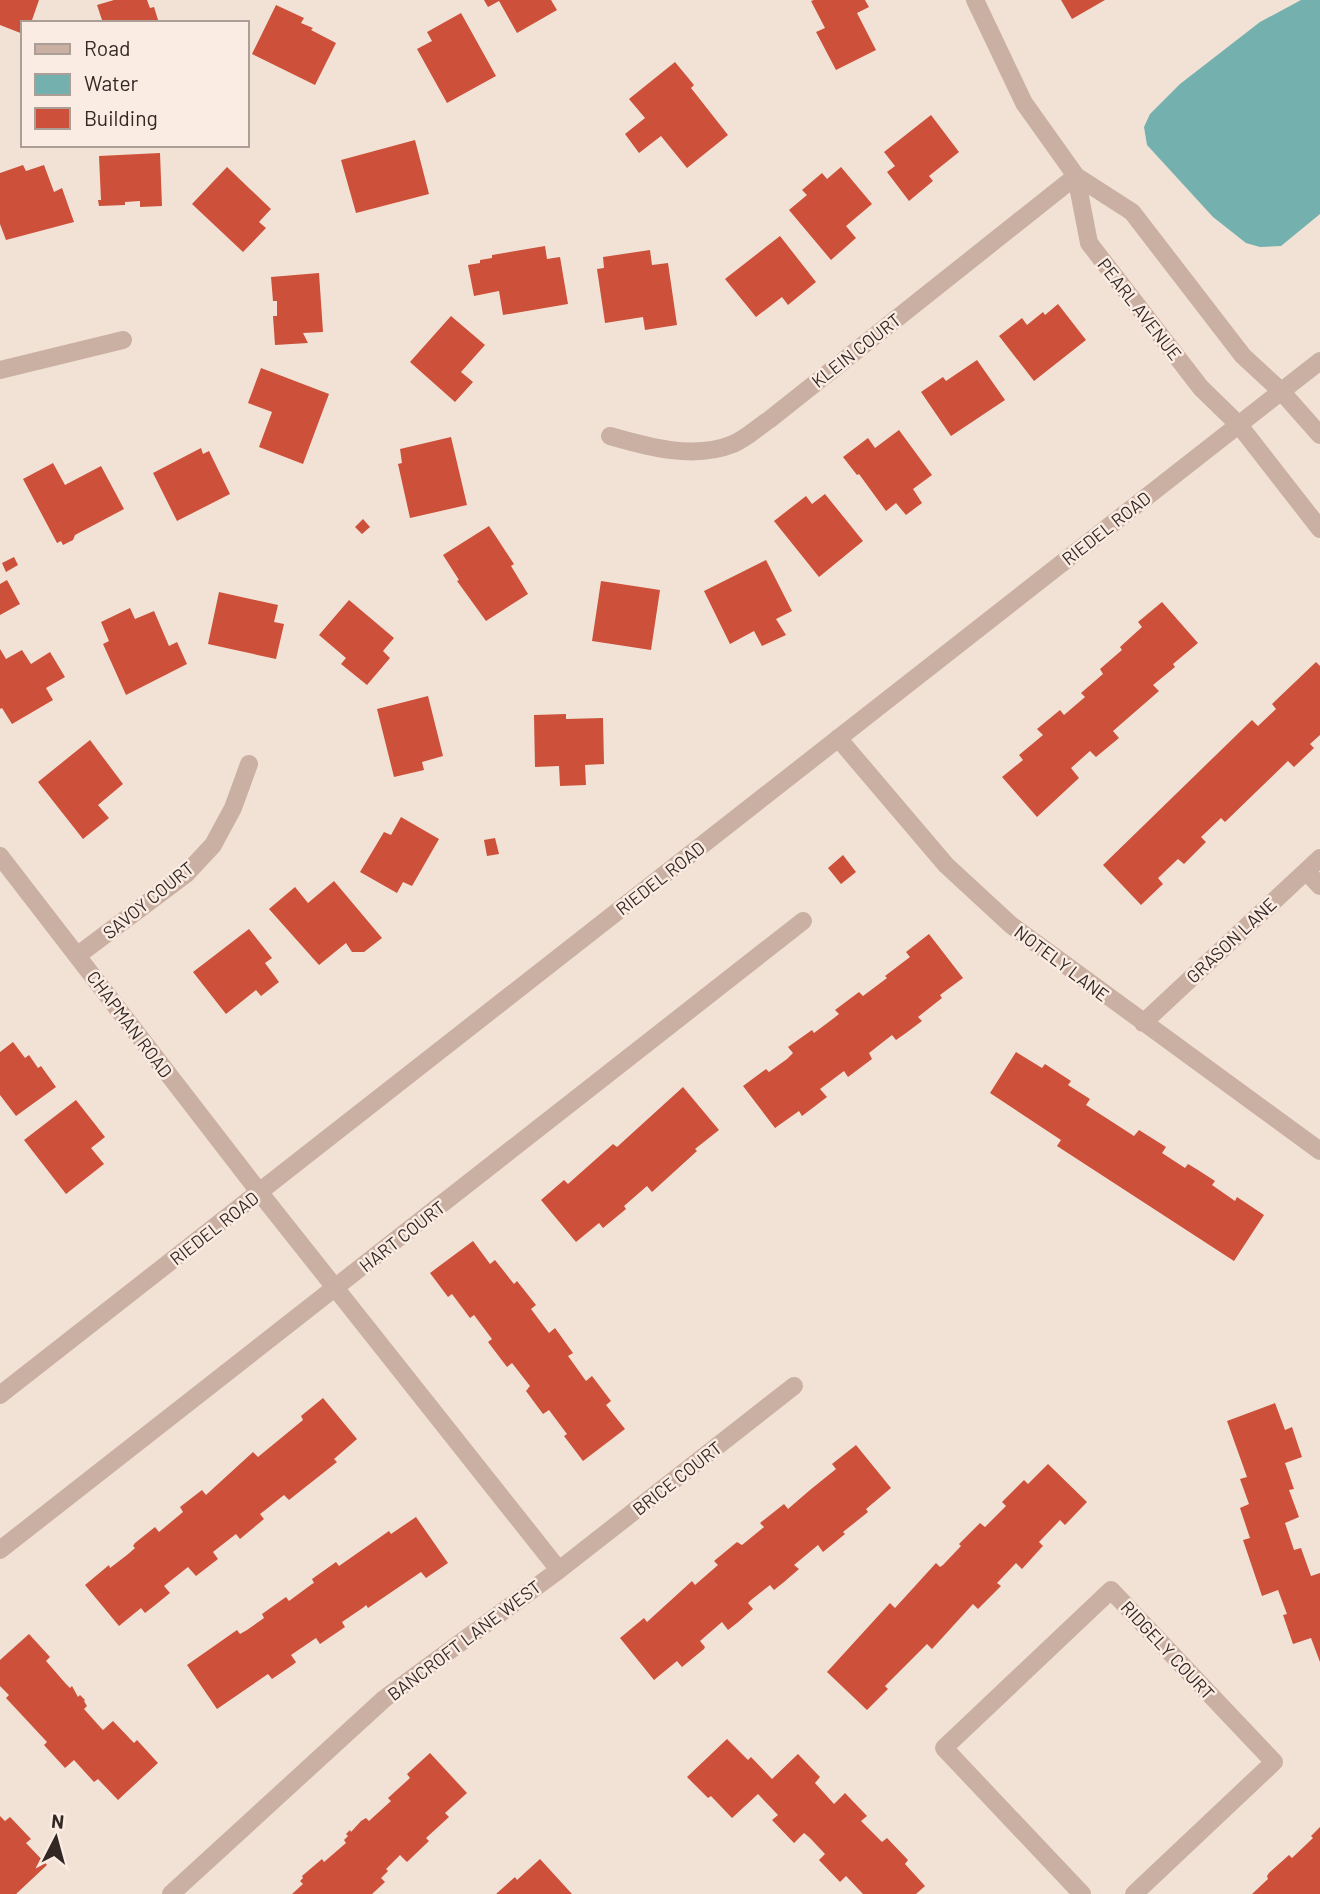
<svg xmlns="http://www.w3.org/2000/svg" width="1320" height="1894" font-family="Barlow,sans-serif">
	<style>
		.water { fill: #74b0ad }
		.building { fill: #cc503a }
		.lines { fill: none; stroke-linecap: round; stroke-linejoin: round }
		.minor { stroke: #cab0a2; stroke-width: 18 }
		.labels { text-anchor: middle; dominant-baseline: central; stroke-width: 5; stroke-linejoin: round; paint-order: stroke }
		.street-label { font-size: 18px; fill: #342825; stroke: #faece2 }
	</style>
	<rect width="100%" height="100%" fill="#f2e2d6"/>
	<path class="water" d="M1301,0H1320V214L1281,246L1260,247L1246,243L1213,217L1147,145L1144,127L1150,114L1180,84L1260,22Z"/>
	<path class="building" d="M0,0H39L31,23H23V34L0,25Z
		M114,0H147L150,8L154,7L159,23H103L97,5Z
		M484,0H551L557,10L517,33L499,1L488,7Z
		M814,0H865L869,7L857,13L876,50L836,70L816,32L825,28L811,1Z
		M1061,0H1105L1072,19Z
		M276,5L304,18L301,23L313,28L311,30L336,43L315,85L252,54Z
		M461,13L496,76L447,103L417,49L432,41L427,32Z
		M675,62L694,85L691,88L728,135L687,168L661,136L639,153L625,134L645,118L629,99Z
		M931,115L959,152L929,176L933,181L909,201L887,172L895,166L884,152Z
		M415,140L429,194L356,213L341,160Z
		M160,153L162,206L140,207V201L125,202V205L99,206L98,200H101L99,156Z
		M23,165L26,171L44,165L54,192L62,188L74,222L6,240L0,224V173Z
		M227,167L271,209L259,222L266,228L243,252L192,204Z
		M841,167L872,204L846,226L856,238L831,260L789,210L807,195L802,190L822,173L827,179Z
		M780,236L816,282L788,305L782,297L756,317L725,279Z
		M545,246L547,259L560,257L568,304L503,315L499,291L474,296L468,265L480,263V260L492,258V255Z
		M650,250L652,265L668,263L677,325L645,330L643,317L605,323L597,269L604,268L603,257Z
		M319,273L323,332L303,333L308,343L275,345L273,316H277V301H273L271,277Z
		M1058,304L1086,340L1034,381L999,336L1022,318L1027,325L1043,312L1045,315Z
		M451,316L485,345L461,372L473,382L455,402L410,362Z
		M977,360L1005,400L951,436L921,392L943,377L946,381Z
		M261,368L329,394L303,464L259,447L272,412L248,403Z
		M899,430L932,475L913,489L922,503L906,515L896,503L886,511L859,474L857,475L843,457L868,438L875,448Z
		M451,437L467,505L410,518L398,464L402,463L400,449Z
		M201,448L203,454L209,451L230,494L177,521L153,473Z
		M53,463L65,485L101,466L124,509L75,535L73,540L63,545L61,541L57,543L23,479Z
		M825,494L863,541L819,577L774,521L806,496L812,504Z
		M363,519L370,527L362,534L355,527Z
		M489,526L514,564L511,566L528,594L486,621L457,581L459,580L443,555Z
		M14,557L18,565L6,572L2,563Z
		M766,560L792,611L776,619L786,635L762,646L754,631L730,644L704,591Z
		M7,580L20,604L0,615V584Z
		M601,581L660,590L651,650L592,641Z
		M219,592L278,605L274,622L284,624L276,659L208,644Z
		M349,600L394,638L383,651L390,658L367,685L341,664L346,658L319,635Z
		M1162,602L1198,643L1173,664L1175,667L1153,685L1159,691L1113,731L1119,738L1096,757L1090,751L1071,768L1079,778L1037,817L1002,777L1023,760L1019,755L1043,735L1037,729L1060,710L1064,715L1085,697L1081,693L1103,674L1100,669L1122,650L1120,647L1142,627L1138,622Z
		M130,608L135,619L154,611L169,646L177,642L187,664L126,695L103,644L109,641L101,622Z
		M0,649L6,659L22,650L31,664L50,652L65,677L46,688L53,700L12,724L2,708L0,709Z
		M1316,662L1320,666V735L1310,744L1314,748L1294,767L1288,761L1225,822L1221,818L1201,837L1206,842L1184,864L1178,859L1158,878L1163,884L1141,905L1103,865L1252,720L1258,726L1276,709L1272,704Z
		M428,696L443,756L422,762L424,770L394,777L377,709Z
		M566,714V719L603,718L604,764L585,765L586,785L560,786L559,766L535,767L534,715Z
		M90,740L123,784L98,805L109,818L83,839L38,782Z
		M401,817L439,839L412,886L403,882L397,893L360,872L384,832L391,835Z
		M495,838L499,854L487,856L484,840Z
		M843,855L856,872L841,884L828,868Z
		M334,881L382,938L364,952H352L346,943L319,965L269,909L295,887L308,903Z
		M249,929L272,958L265,963L279,982L261,996L256,990L226,1014L193,972Z
		M929,934L963,978L940,995L942,998L918,1017L922,1021L906,1033L896,1040L892,1035L869,1053L872,1059L848,1077L844,1071L820,1089L827,1097L802,1116L799,1111L775,1128L743,1086L766,1069L769,1072L787,1059L793,1053L788,1047L812,1030L814,1033L834,1018L839,1014L835,1010L859,992L863,996L887,978L885,976L910,957L906,952Z
		M13,1042L25,1058L29,1055L38,1068L41,1066L56,1087L16,1116L0,1095V1052Z
		M1016,1052L1042,1068L1045,1064L1071,1081L1068,1085L1090,1099L1086,1105L1134,1136L1139,1130L1166,1147L1162,1153L1185,1168L1188,1164L1198,1170L1215,1181L1212,1185L1235,1201L1237,1197L1264,1215L1234,1261L1057,1146L1061,1140L990,1093Z
		M683,1087L719,1130L695,1149L697,1151L652,1192L647,1186L624,1206L626,1209L603,1228L599,1223L576,1242L541,1200L564,1180L568,1184L613,1144L617,1147Z
		M76,1100L105,1137L91,1148L104,1164L66,1194L24,1140Z
		M473,1241L490,1264L495,1260L514,1284L517,1281L536,1305L531,1309L549,1333L555,1328L573,1353L568,1356L586,1381L592,1376L611,1401L606,1405L625,1429L583,1461L564,1436L567,1434L549,1410L543,1414L526,1391L530,1386L512,1363L507,1367L488,1342L492,1339L474,1315L470,1318L452,1294L448,1297L430,1273Z
		M323,1398L357,1439L334,1459L337,1462L289,1500L284,1495L264,1511L260,1514L264,1519L240,1539L236,1534L218,1548L213,1552L218,1559L196,1576L188,1567L164,1586L170,1593L154,1606L145,1613L141,1608L119,1626L85,1585L109,1565L110,1568L127,1555L135,1548L133,1546L135,1543L155,1527L159,1532L183,1512L180,1507L202,1490L206,1495L253,1452L258,1457L303,1420L301,1416Z
		M1275,1403L1285,1430L1292,1427L1302,1457L1285,1463L1294,1489L1289,1490L1299,1517L1285,1523L1294,1550L1301,1548L1311,1576L1320,1573V1662L1311,1638L1293,1644L1283,1615L1287,1614L1278,1590L1262,1596L1243,1540L1250,1538L1240,1508L1249,1504L1240,1479L1247,1477L1227,1421Z
		M856,1445L891,1488L866,1509L868,1512L843,1532L845,1534L823,1552L818,1545L794,1565L799,1569L784,1582L774,1590L770,1585L751,1600L748,1603L753,1609L737,1623L728,1630L722,1622L700,1641L705,1647L704,1649L682,1667L677,1661L654,1680L620,1638L644,1618L647,1622L692,1581L695,1585L718,1565L714,1561L737,1542L742,1545L764,1527L760,1523L784,1504L788,1509L810,1490L836,1469L832,1464Z
		M1048,1464L1087,1502L1065,1525L1060,1520L1039,1542L1043,1546L1041,1548L1022,1569L1016,1563L997,1583L1001,1586L978,1609L973,1604L932,1649L927,1644L885,1686L888,1689L867,1710L827,1672L890,1603L895,1608L936,1563L940,1567L943,1565L961,1546L959,1544L980,1523L985,1527L1006,1506L1002,1502L1024,1480L1028,1484Z
		M416,1517L448,1563L426,1578L421,1572L368,1608L366,1605L364,1607L342,1622L345,1627L320,1644L316,1638L291,1655L296,1662L294,1664L272,1679L268,1674L217,1709L187,1665L237,1630L240,1634L247,1630L264,1618L262,1614L286,1597L289,1601L312,1584L314,1583L312,1579L336,1562L339,1566L389,1531L391,1534Z
		M29,1634L50,1657L46,1661L66,1684L70,1688L72,1686L78,1697L80,1695L85,1700L84,1701L87,1706L84,1709L101,1728L103,1730L113,1721L134,1743L137,1740L158,1763L118,1800L98,1779L94,1782L74,1760L65,1768L44,1745L47,1742L6,1698L9,1695L0,1686V1660Z
		M727,1739L748,1760L751,1757L772,1779L798,1754L820,1777L815,1783L834,1804L845,1793L867,1816L861,1821L882,1842L887,1838L908,1860L905,1864L925,1886L916,1894H863L846,1876L840,1882L819,1860L825,1854L810,1838L804,1833L794,1843L772,1820L778,1815L758,1794L732,1818L711,1796L708,1798L687,1777Z
		M430,1753L467,1793L445,1813L449,1817L426,1838L429,1841L407,1862L400,1855L386,1869L388,1871L381,1878L385,1882L372,1894H292L303,1884L300,1881L303,1878L302,1876L322,1859L324,1862L346,1843L344,1840L348,1836L346,1834L350,1830L351,1832L361,1821L366,1818L369,1821L391,1801L388,1798L410,1778L407,1774Z
		M0,1816L5,1821L10,1817L12,1819L31,1839L26,1843L47,1865L16,1894H0Z
		M1320,1827V1894H1252L1268,1879L1267,1876L1269,1873L1289,1855L1292,1858L1313,1838L1311,1836Z
		M540,1859L572,1894H496L515,1877L517,1880Z"/>
	<g class="lines">
		<path class="minor" d="M975,0L1024,103L1076,176L1132,212L1243,356L1281,391L1320,435
			M1076,176L1089,243L1201,388L1239,425L1320,529
			M0,370L123,340
			M610,436C648,447 694,460 733,444C746,439 758,427 769,420L1076,176
			M838,738L946,865L1011,925L1320,1151
			M0,856L260,1193L559,1570L384,1699L171,1894
			M1306,871L1320,886
			M78,955L186,874L213,845L233,808L249,764
			M1143,1023L1320,858
			M0,1395L1320,361
			M0,1550L803,921
			M559,1570L794,1386
			M1082,1894L944,1748L1111,1590L1274,1762L1134,1894"/>
	</g>
	<g class="labels">
		<g class="street-label">
			<text transform="translate(1140 309) rotate(52)">PEARL AVENUE</text>
			<text transform="translate(856 350) rotate(-38)">KLEIN COURT</text>
			<text transform="translate(1106 528) rotate(-38)">RIEDEL ROAD</text>
			<text transform="translate(660 878) rotate(-38)">RIEDEL ROAD</text>
			<text transform="translate(148 900) rotate(-39)">SAVOY COURT</text>
			<text transform="translate(1231 940) rotate(-43)">GRASON LANE</text>
			<text transform="translate(1062 963) rotate(37)">NOTELY LANE</text>
			<text transform="translate(130 1024) rotate(53)">CHAPMAN ROAD</text>
			<text transform="translate(214 1228) rotate(-38)">RIEDEL ROAD</text>
			<text transform="translate(402 1236) rotate(-38)">HART COURT</text>
			<text transform="translate(677 1478) rotate(-38)">BRICE COURT</text>
			<text transform="translate(464 1640) rotate(-37)">BANCROFT LANE WEST</text>
			<text transform="translate(1168 1650) rotate(47)">RIDGELY COURT</text>
		</g>
	</g>
	<rect x="21" y="21" width="228" height="126" fill="#faece2" stroke="#ab9e96" stroke-width="2"/>
	<rect x="35" y="44" width="35" height="10" fill="#cab0a2" stroke="#ab9e96" stroke-width="2"/>
	<text x="84" y="56" font-size="21" fill="#342825">Road</text>
	<rect x="35" y="74" width="35" height="21" fill="#74b0ad" stroke="#ab9e96" stroke-width="2"/>
	<text x="84" y="91" font-size="21" fill="#342825">Water</text>
	<rect x="35" y="108" width="35" height="21" fill="#cc503a" stroke="#ab9e96" stroke-width="2"/>
	<text x="84" y="126" font-size="21" fill="#342825">Building</text>
	<g transform="translate(56 1838) rotate(6)" stroke="#faece2" stroke-width="5" paint-order="stroke">
	<path d="M0-5L12 26L0 18L-12 26Z" fill="#342825"/>
	<text y="-10" font-size="19" font-weight="bold" text-anchor="middle" fill="#342825">N</text>
	</g>
</svg>
